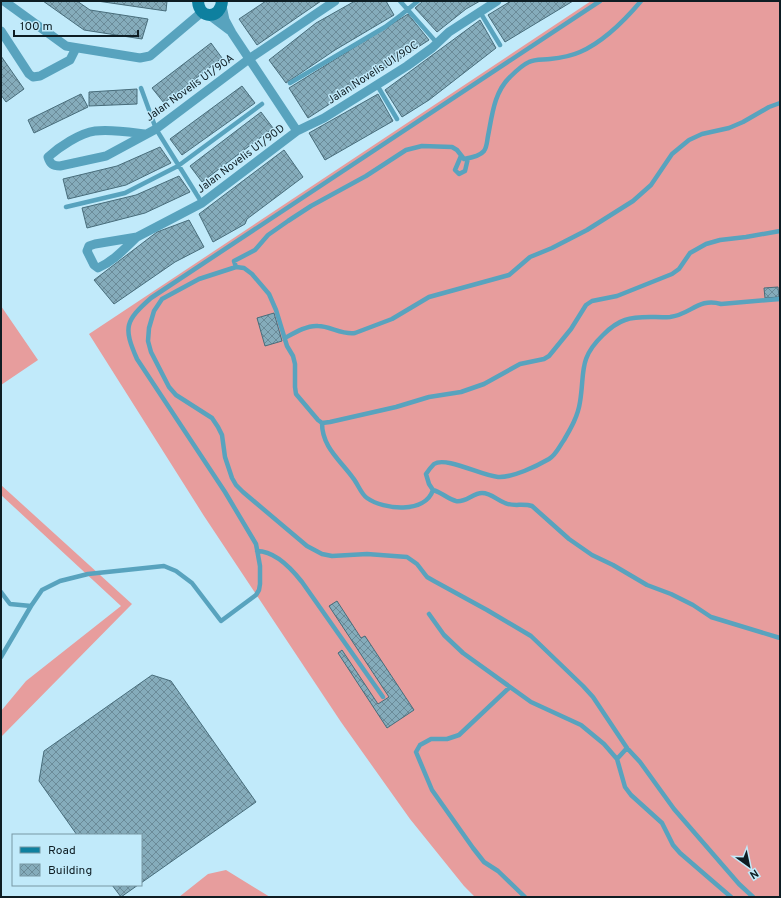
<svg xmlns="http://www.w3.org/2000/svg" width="781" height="898" font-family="Overpass,sans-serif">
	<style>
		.grass { fill: #e79d9d }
		.building { fill: url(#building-cross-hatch); stroke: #486d7b }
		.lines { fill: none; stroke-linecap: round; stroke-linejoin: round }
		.lane { stroke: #58a3be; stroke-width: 4.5 }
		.street { stroke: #58a3be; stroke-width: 9 }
		.secondary { stroke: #0e809f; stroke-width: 12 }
		.labels { text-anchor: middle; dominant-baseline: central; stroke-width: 3; stroke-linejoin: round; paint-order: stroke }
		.street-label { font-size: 11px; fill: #0e1d23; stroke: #c1eafa }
	</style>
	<defs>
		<pattern id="building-cross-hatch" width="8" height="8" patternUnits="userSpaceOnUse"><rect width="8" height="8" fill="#85acbb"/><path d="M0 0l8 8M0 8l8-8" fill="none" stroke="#6b8b98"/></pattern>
	</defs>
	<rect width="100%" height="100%" fill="#c1eafa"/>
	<path class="grass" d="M591,1H780V897H475L464,886L410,819L341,722L204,516L89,334Z
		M1,306L38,360L1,385Z
		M1,485L132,604L1,737V711L26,681L121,606L1,495Z
		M226,870L270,897H179L208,874Z"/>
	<path class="building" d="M43,1H77L90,10L148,19L142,39L84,30Z
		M97,1H167L166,11Z
		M266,1H321L257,45L239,19Z
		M355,1H386L394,15L335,50L286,83L269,60L316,23Z
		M423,1H480L466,9L437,32L415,8Z
		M511,1H573L505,42L488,15Z
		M408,14L429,40L308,118L289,88Z
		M480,20L496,48L429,100L402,117L385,90Z
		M211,43L222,58L164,103L152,88Z
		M1,56L24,89L6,102L1,95Z
		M242,86L255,103L182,155L170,139Z
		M137,89V104L89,106V92Z
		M81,94L88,107L34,133L28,120Z
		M378,94L393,121L325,160L309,133Z
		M261,112L273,128L202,182L190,166Z
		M160,147L171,163L126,185L68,199L63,179L117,166Z
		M284,150L303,177L247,219L245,224L213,242L199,214Z
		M179,176L190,192L145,213L87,228L82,208L136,195Z
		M189,220L204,247L175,262L114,304L94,280L157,232Z
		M778,287L779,297L765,298L764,288Z
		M274,313L282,341L265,346L257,318Z
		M337,601L361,638L365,636L414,710L387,728L338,653L342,650L378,704L389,697L329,606Z
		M152,675L171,681L256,802L141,883V835H77L39,781L44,751Z
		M112,885H138L121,897Z"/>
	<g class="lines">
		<path class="lane" d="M400,1L437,43
			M480,12L500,45
			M290,83L385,27L401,15L418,1
			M377,85L397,119
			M141,88L156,129L202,203
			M461,156L455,170L459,174L465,171L468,158
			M66,207L125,193L178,166L262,104
			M236,267L234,261L255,250L268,235L288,221L311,206L366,176L406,150L422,146L452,147L457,150L464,159C470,158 480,156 484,151C487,147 487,141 488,136C492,116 494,92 510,77C516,71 522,65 529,62C535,59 544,60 550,59C560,58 571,56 580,52C603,42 625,20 641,1
			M285,338C294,333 307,325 318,326C330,326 342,335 355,333L392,319L429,297L509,275L530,257L552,248L587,230L633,201L651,185L672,154L689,140L702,134L729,128L743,122L769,107L780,103
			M322,423C322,447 340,460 353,478C358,484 361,494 367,498C384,510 425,514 433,490L429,484L426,474C428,471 431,467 434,464C446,456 482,476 498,477C512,478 537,466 549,459C556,455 559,447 564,440C571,428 578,416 580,402C585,372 578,359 603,335C609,329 616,323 625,320C639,315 656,318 670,317C690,315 699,297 721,304L780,299
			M433,490C441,492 448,499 456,501C465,503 473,493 482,493C491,493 497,500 505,503C513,507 523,503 532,506L569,539L592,555L613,565L647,585L671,594L693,605L711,617L780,638
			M257,551C275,551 291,568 302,582L383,697
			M1,592L10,604L31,606L42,590L60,581L88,574L164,566L176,571L192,583L221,621L256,595L259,590L260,584V566L256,544L225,492L137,359C123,327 125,321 151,298L600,1
			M429,614L444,635L463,653L531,702L581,725L604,744L617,759L625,787L631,795L662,823L673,845L680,853L731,897
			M1,657L31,606
			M510,687L459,735L447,739H431L420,745L416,752L432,790L473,848L484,862L498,871L525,897
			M617,759L627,748
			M753,897L739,884L674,809L640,762L627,748L593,697L583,686L531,636L487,610L434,581L427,577L417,564L407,557L367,554L332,556L322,554L307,546L243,492L236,485L232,478L225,457L222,435L218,427L212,418L176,395L169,387L151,352L148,341L149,328L154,311L162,299L199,279L236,267L244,268L252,274L269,294L276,310L287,346L293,356L295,364V387L296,394L318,420L322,423L330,422L396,407L429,397L461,392L484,384L520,364L544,359L549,356L571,329L586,305L592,301L617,296L672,274L679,269L690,253L706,244L720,240L746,237L780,231"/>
		<path class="street" d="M4,1L66,46L140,58L150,56L202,12
			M222,6L225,20L232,33L297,131
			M209,15L229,30
			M1,31L29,74L33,77L40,76L70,60L76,48
			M145,134C129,132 111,129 95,131C80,133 59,147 48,157C50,164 53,166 60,166L106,156L156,129L249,59L335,1
			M137,237C125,248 114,261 98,268L94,265L87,251L89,246L95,244L137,237L202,203L297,131L324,118L407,66L432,48L449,32L497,1"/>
		<path class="secondary" d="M198,1C199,20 221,19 222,1"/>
	</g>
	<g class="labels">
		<g class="street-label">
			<text transform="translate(373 73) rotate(-33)">Jalan Novelis U1/90C</text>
			<text transform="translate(190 88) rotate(-36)">Jalan Novelis U1/90A</text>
			<text transform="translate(241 159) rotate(-37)">Jalan Novelis U1/90D</text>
		</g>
	</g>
	<rect width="781" height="898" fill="none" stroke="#0e1d23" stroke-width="4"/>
	<rect x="12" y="834" width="130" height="52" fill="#c1eafa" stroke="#7998a4"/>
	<rect x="20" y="847" width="20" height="6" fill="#0e809f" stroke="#7998a4"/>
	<text x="48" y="854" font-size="12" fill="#0e1d23">Road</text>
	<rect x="20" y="864" width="20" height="12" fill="url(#building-cross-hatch)" stroke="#7998a4"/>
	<text x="48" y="874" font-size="12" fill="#0e1d23">Building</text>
	<g transform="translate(749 866) rotate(147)" stroke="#c1eafa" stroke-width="3" paint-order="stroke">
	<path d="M0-3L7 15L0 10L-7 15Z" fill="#0e1d23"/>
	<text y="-6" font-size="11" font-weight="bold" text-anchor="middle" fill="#0e1d23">N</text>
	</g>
	<path d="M14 30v6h124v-6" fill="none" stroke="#0e1d23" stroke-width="2"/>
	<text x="20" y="30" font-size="12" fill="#0e1d23" stroke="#c1eafa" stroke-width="3" paint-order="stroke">100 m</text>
</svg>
